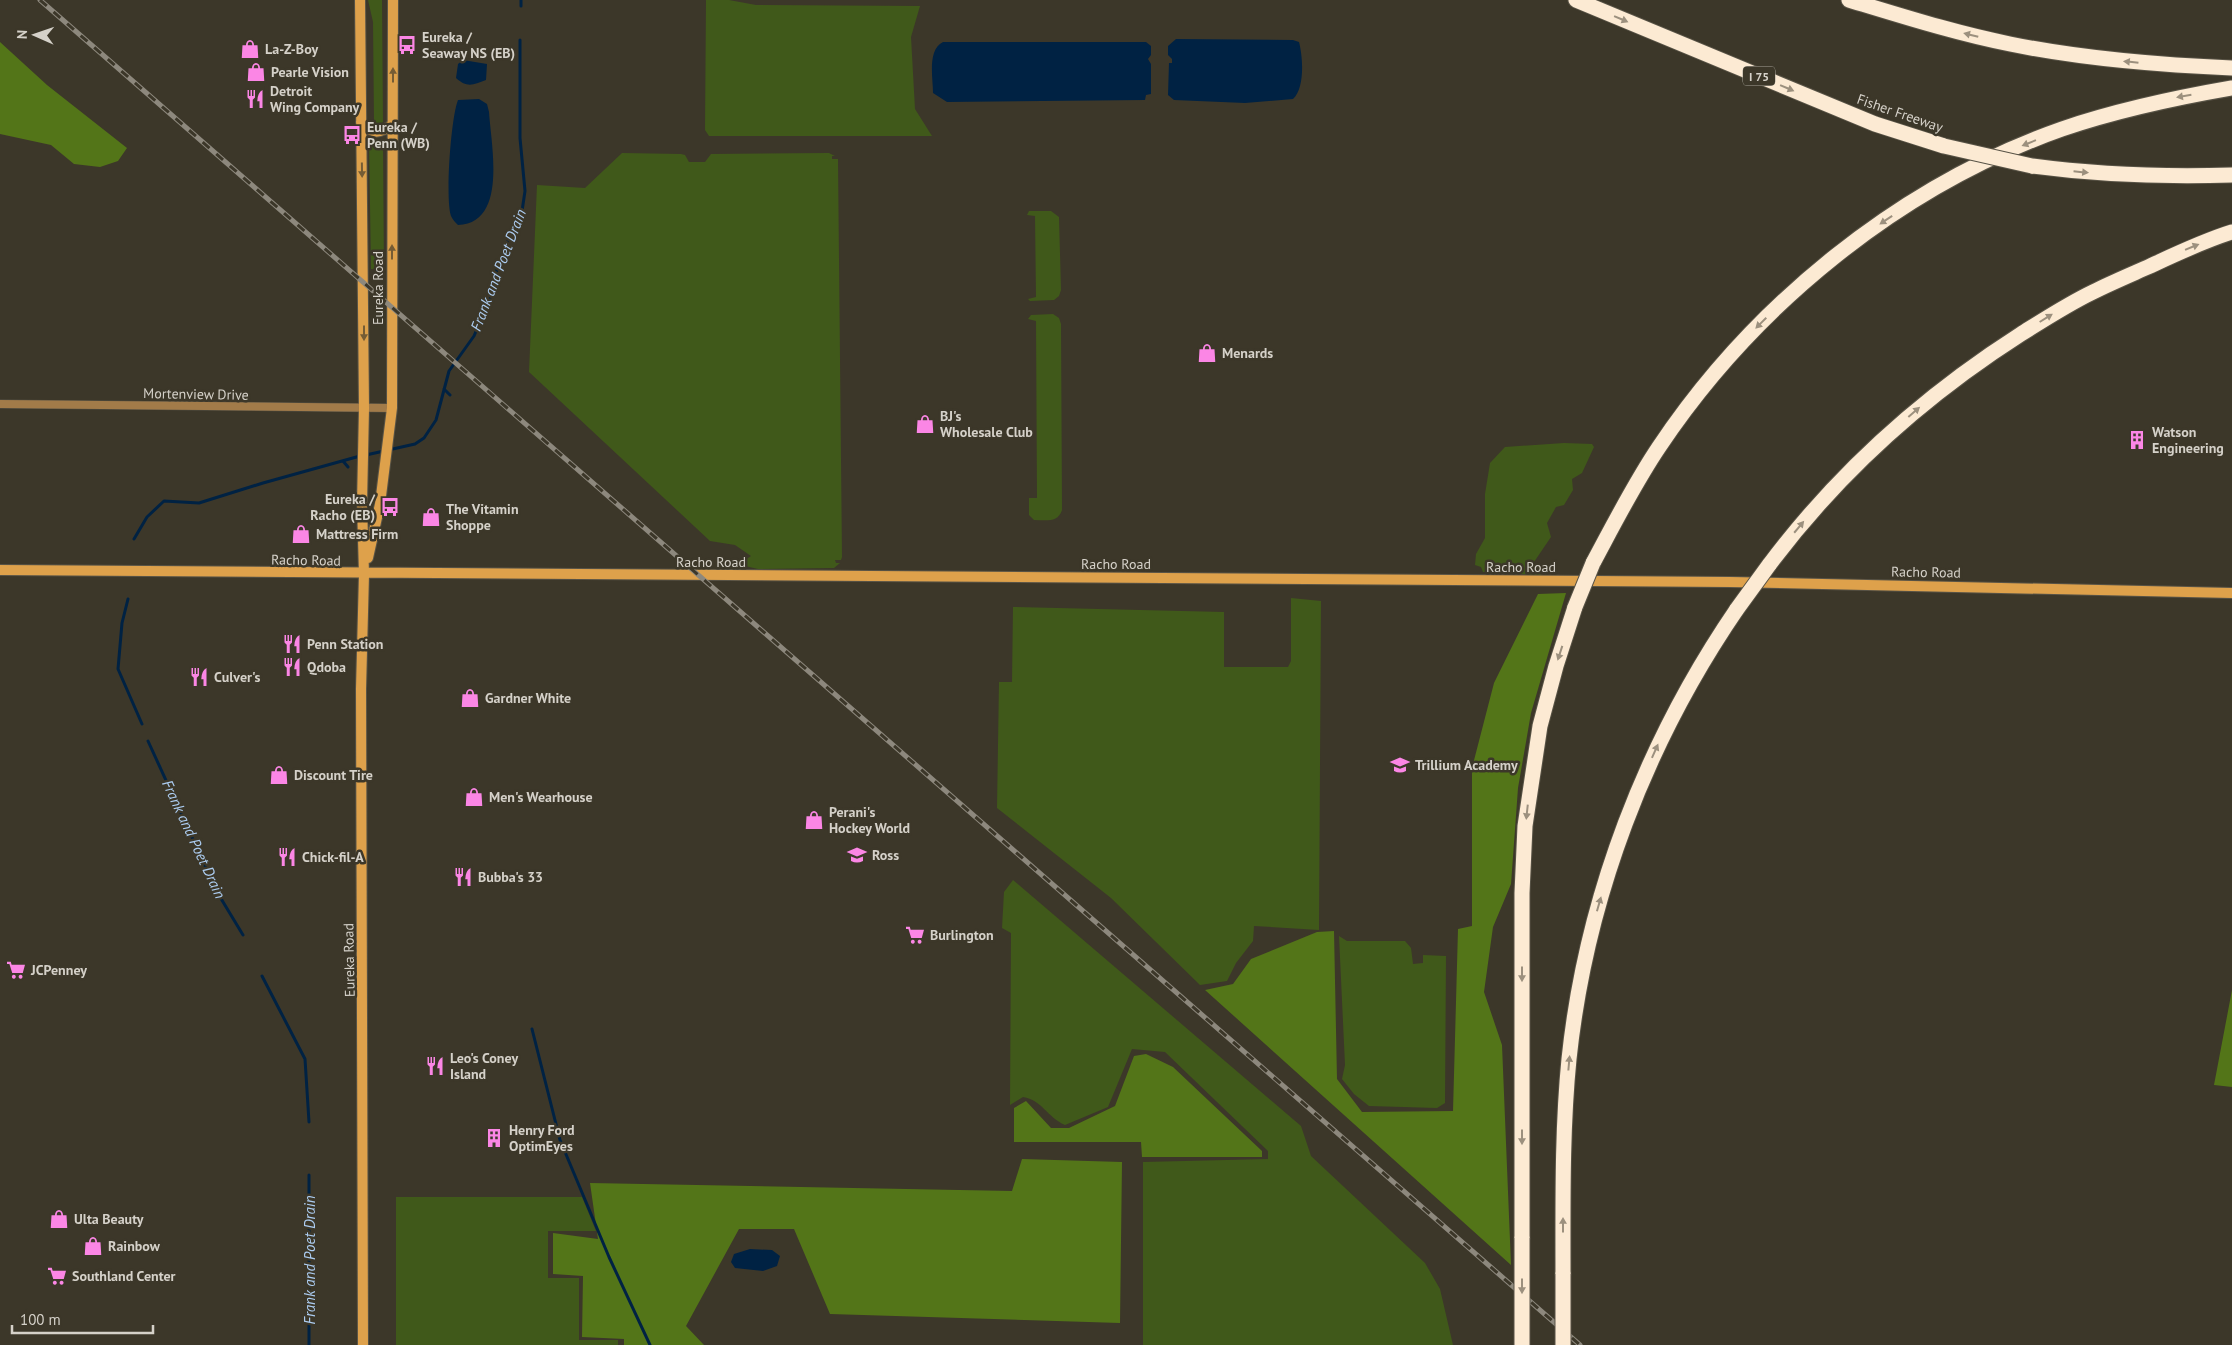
<svg xmlns="http://www.w3.org/2000/svg" width="2232" height="1345" font-family="'PT Sans',sans-serif">
	<style>
		.green { fill: #40591a }
		.forest { fill: #537518 }
		.water { fill: #002243 }
		.lines { fill: none; stroke-linecap: round; stroke-linejoin: round }
		.stream { stroke: #002243; stroke-width: 3 }
		.street-casing { stroke: #585346; stroke-width: 9 }
		.secondary-casing { stroke: #585346; stroke-width: 12 }
		.highway-casing { stroke: #585346; stroke-width: 17 }
		.street { stroke: #a27b49; stroke-width: 8 }
		.secondary { stroke: #dea14b; stroke-width: 10 }
		.highway { stroke: #fcead3; stroke-width: 15 }
		.rail-casing { stroke: #8d887d; stroke-width: 5 }
		.rail { stroke: #3c3729; stroke-width: 3; stroke-dasharray: 9; stroke-linecap: butt }
		.highway-bridge-casing { stroke: #585346; stroke-width: 17; stroke-linecap: butt }
		.highway-bridge { stroke: #fcead3; stroke-width: 15 }
		.oneway { fill: #9c907e }
		.oneway2 { fill: #755c35 }
		.labels { text-anchor: middle; dominant-baseline: central; stroke-width: 5; stroke-linejoin: round; paint-order: stroke }
		.shield { fill: #3c3729; stroke: #a7a399; stroke-width: 1 }
		.shield-label { font-size: 12px; font-weight: bold; fill: #d5d1c9 }
		.poi-label { font-size: 14px; font-weight: bold; fill: #d5d1c9; stroke: #3c3729; text-anchor: start }
		.street-label { font-size: 14px; fill: #d5d1c9; stroke: #3c3729 }
		.water-label { font-size: 15px; font-style: italic; fill: #acccf0; stroke: #3c3729 }
	</style>
	<rect width="100%" height="100%" fill="#3c3729"/>
	<path class="green" d="M368,0H382L383,122L379,126L374,122L373,22Z
		M706,0H729L756,5L920,6L911,37L915,109L932,136H709L705,130Z
		M369,141L383,146L384,270L371,269Z
		M622,153L681,154L685,155L689,162H705L711,154L829,153L835,156H832V159H838L842,557L841,560H835L836,563H840L834,568L758,569L745,566V560L751,556L735,545L710,541L529,372L537,185L585,188Z
		M1029,211H1051L1059,217L1061,290L1059,296L1054,300L1030,301L1028,299L1036,297L1035,216L1027,215Z
		M1053,314L1059,318L1061,324L1062,510C1058,523 1046,520 1034,520L1029,515V498H1037L1036,321L1028,319L1031,315Z
		M1564,443L1592,444L1594,447L1582,473L1572,479L1573,490L1564,505L1556,507L1547,523L1551,537L1534,562V566L1541,575L1483,572L1481,567L1475,565L1476,554L1485,538V494L1490,463L1505,447Z
		M1291,598L1321,601L1319,930L1254,926L1253,941L1236,963L1227,981L1200,985L1111,898L997,808L999,682H1012L1013,607L1224,612V667H1288L1291,661Z
		M1013,880L1301,1126L1311,1156L1425,1263L1440,1289L1453,1345H1143V1162L1268,1159V1151L1165,1052L1132,1049L1108,1107L1065,1125C1047,1117 1042,1100 1023,1097L1010,1105L1011,933L1002,928L1004,892Z
		M1339,936L1347,941H1405L1411,948L1413,964L1423,963V955L1446,956L1445,1103L1437,1108L1369,1106L1354,1094L1342,1079L1345,1065Z
		M396,1197H582L596,1231H548V1278H579V1340H618V1345H396Z"/>
	<path class="forest" d="M0,42L47,85L127,148L118,161L100,167L74,164L51,145L0,134Z
		M1566,593L1531,713L1518,788L1511,884L1493,927L1484,992L1502,1045L1511,1265L1205,990L1233,984L1251,959L1317,932L1334,931L1337,1079L1362,1112L1453,1111L1458,929L1472,926V768L1494,683L1538,594Z
		M2232,990V1087L2214,1085Z
		M1146,1054L1173,1067L1262,1151V1157H1142L1141,1142H1014V1108L1026,1101L1051,1128H1069L1115,1106L1134,1056Z
		M1022,1159L1122,1162L1120,1323L830,1314L794,1229H739L686,1326L704,1345H624V1339L582,1337L583,1276L553,1274V1233L598,1239L590,1183L1012,1191Z"/>
	<path class="water" d="M1176,39L1293,40L1299,42C1303,57 1305,88 1293,99L1245,103L1174,100L1168,95L1169,63H1172V59L1168,55V46Z
		M943,42H1146L1151,46V55L1148,59L1151,64V94L1146,95L1145,100L947,102L933,93C933,78 927,50 943,42Z
		M463,60L487,64L486,80C473,85 467,88 456,78L458,64Z
		M479,99L487,104L489,112C491,145 508,223 458,225C455,222 453,220 451,216C445,198 451,117 458,100Z
		M750,1249L772,1250L780,1256L777,1266L763,1271L735,1268L731,1262L734,1254Z"/>
	<g class="lines">
		<path class="stream" d="M521,6V0
			M444,389L450,395
			M366,455L415,444L424,438L436,420L449,371L474,336L492,294L498,264L512,232L521,218L525,191L520,138V40
			M343,461L348,467
			M134,539L147,517L164,501L199,503L263,483L360,456
			M128,599L122,623L118,669L142,724
			M148,741L217,892L243,935
			M262,976L305,1059L309,1122
			M532,1029L560,1140L609,1257L650,1345
			M309,1345V1175"/>
		<g class="street-casing">
			<path id="street" d="M0,404L392,408"/>
		</g>
		<g class="secondary-casing">
			<path id="secondary" d="M360,0L364,408L362,504L364,574L361,689L363,1345
				M361,122C372,135 380,134 393,124
				M368,558L380,504L392,408L393,0
				M0,570L1730,582L2232,593"/>
		</g>
		<g class="highway-casing">
			<path id="highway" d="M1576,0L1875,124L1944,146
				M1849,0C1902,16 1955,33 2010,44C2083,59 2157,65 2232,68
				M2032,166C2099,175 2165,177 2232,175
				M1593,563C1614,524 1634,484 1659,447C1754,305 1900,186 2062,129C2118,110 2174,98 2232,88
				M1769,565C1838,473 1924,396 2021,334C2045,319 2068,304 2093,292C2111,283 2130,275 2148,267C2176,254 2203,241 2232,232
				M1522,1238V893L1525,826L1540,726L1556,666L1575,607
				M1563,1274C1563,1202 1562,1130 1569,1059C1586,898 1646,742 1737,609"/>
		</g>
		<use href="#street" class="street"/>
		<use href="#secondary" class="secondary"/>
		<use href="#highway" class="highway"/>
		<g class="rail-casing">
			<path id="rail" d="M40,0L1580,1345"/>
		</g>
		<use href="#rail" class="rail"/>
		<g class="highway-bridge-casing">
			<path id="highway-bridge" d="M1944,146L2032,166
				M1575,607L1593,563
				M1737,609L1769,565
				M1563,1274V1345
				M1522,1345V1238"/>
		</g>
		<use href="#highway-bridge" class="highway-bridge"/>
	</g>
	<defs><path id="oneway-solid" d="M-6-.8H1V-3.2L6.5 0L1 3.2V.8H-6Z" transform="scale(1.25)"/></defs>
	<g class="oneway">
		<use href="#oneway-solid" transform="translate(1621 19) rotate(23)"/>
		<use href="#oneway-solid" transform="translate(1971 35) rotate(-166)"/>
		<use href="#oneway-solid" transform="translate(2131 62) rotate(-174)"/>
		<use href="#oneway-solid" transform="translate(1787 88) rotate(23)"/>
		<use href="#oneway-solid" transform="translate(2184 96) rotate(170)"/>
		<use href="#oneway-solid" transform="translate(2029 143) rotate(158)"/>
		<use href="#oneway-solid" transform="translate(2081 172) rotate(6)"/>
		<use href="#oneway-solid" transform="translate(1886 220) rotate(146)"/>
		<use href="#oneway-solid" transform="translate(2192 247) rotate(-22)"/>
		<use href="#oneway-solid" transform="translate(2046 318) rotate(-32)"/>
		<use href="#oneway-solid" transform="translate(1761 323) rotate(135)"/>
		<use href="#oneway-solid" transform="translate(1914 412) rotate(-41)"/>
		<use href="#oneway-solid" transform="translate(1799 527) rotate(-50)"/>
		<use href="#oneway-solid" transform="translate(1560 653) rotate(108)"/>
		<use href="#oneway-solid" transform="translate(1655 751) rotate(-66)"/>
		<use href="#oneway-solid" transform="translate(1527 812) rotate(96)"/>
		<use href="#oneway-solid" transform="translate(1599 904) rotate(-74)"/>
		<use href="#oneway-solid" transform="translate(1522 974) rotate(90)"/>
		<use href="#oneway-solid" transform="translate(1569 1063) rotate(-85)"/>
		<use href="#oneway-solid" transform="translate(1522 1137) rotate(90)"/>
		<use href="#oneway-solid" transform="translate(1563 1225) rotate(-90)"/>
		<use href="#oneway-solid" transform="translate(1522 1286) rotate(90)"/>
	</g>
	<g class="oneway2">
		<use href="#oneway-solid" transform="translate(393 75) rotate(-90)"/>
		<use href="#oneway-solid" transform="translate(362 170) rotate(89)"/>
		<use href="#oneway-solid" transform="translate(392 252) rotate(-90)"/>
		<use href="#oneway-solid" transform="translate(364 333) rotate(90)"/>
	</g>
	<defs>
		<g id="bus-bare" transform="scale(1.5)"><path d="M-5-6H5V4H4V6H2V4H-2V6H-4V4H-5ZM-3.5-4V0h7V-4ZM-3.5 1.2v1.5H-2V1.2ZM2 1.2v1.5H3.5V1.2Z" fill="#fb86e5" stroke="#3c3729" stroke-width="2.5" paint-order="stroke"/></g>
		<g id="shop-bare" transform="scale(1.5)"><path d="M-5-2.5h2.3a2.7 3.5 0 0 1 5.4 0H5L5.5 6h-11ZM-1.5-2.5h3a1.5 2.3 0 0 0-3 0Z" fill="#fb86e5" stroke="#3c3729" stroke-width="2.5" paint-order="stroke"/></g>
		<g id="restaurant-bare" transform="scale(1.5)"><path d="M-5-6h1v4h1v-4h1v4h1v-4h1v5L-1.5 .5V6h-2V.5L-5-1ZM5-6V6H3V1.5H1.5Q1.5-4 5-6Z" fill="#fb86e5" stroke="#3c3729" stroke-width="2.5" paint-order="stroke"/></g>
		<g id="building-bare" transform="scale(1.5)"><path d="M-4-6H4V6H1V3H-1V6H-4ZM-2.5-4.3h1.7v1.8h-1.7ZM.8-4.3h1.7v1.8H.8ZM-2.5-1h1.7V.8h-1.7ZM.8-1h1.7V.8H.8Z" fill="#fb86e5" stroke="#3c3729" stroke-width="2.5" paint-order="stroke"/></g>
		<g id="school-bare" transform="scale(1.5)"><path d="M0-5L7-2L0 1L-7-2ZM-4 1L0 2.5L4 1V4Q0 6-4 4Z" fill="#fb86e5" stroke="#3c3729" stroke-width="2.5" paint-order="stroke"/></g>
		<g id="university-bare" transform="scale(1.5)"><path d="M0-5L7-2L0 1L-7-2ZM-4 1L0 2.5L4 1V4Q0 6-4 4Z" fill="#fb86e5" stroke="#3c3729" stroke-width="2.5" paint-order="stroke"/></g>
		<g id="supermarket-bare" transform="scale(1.5)"><path d="M-6-5.5h2.5l.6 2H6L4.5 2H-2.5L-4.4-4H-6ZM-1.5 3.2a1.3 1.3 0 1 0 .1 0ZM3 3.2a1.3 1.3 0 1 0 .1 0Z" fill="#fb86e5" stroke="#3c3729" stroke-width="2.5" paint-order="stroke"/></g>
	</defs>
	<g fill-rule="evenodd">
		<use href="#bus-bare" x="407" y="45"/>
		<use href="#shop-bare" x="250" y="49"/>
		<use href="#shop-bare" x="256" y="72"/>
		<use href="#restaurant-bare" x="255" y="99"/>
		<use href="#bus-bare" x="352" y="135"/>
		<use href="#shop-bare" x="1207" y="353"/>
		<use href="#shop-bare" x="925" y="424"/>
		<use href="#building-bare" x="2137" y="440"/>
		<use href="#bus-bare" x="390" y="507"/>
		<use href="#shop-bare" x="431" y="517"/>
		<use href="#shop-bare" x="301" y="534"/>
		<use href="#restaurant-bare" x="292" y="644"/>
		<use href="#restaurant-bare" x="292" y="667"/>
		<use href="#restaurant-bare" x="199" y="677"/>
		<use href="#shop-bare" x="470" y="698"/>
		<use href="#school-bare" x="1400" y="765"/>
		<use href="#shop-bare" x="279" y="775"/>
		<use href="#shop-bare" x="474" y="797"/>
		<use href="#shop-bare" x="814" y="820"/>
		<use href="#university-bare" x="857" y="855"/>
		<use href="#restaurant-bare" x="287" y="857"/>
		<use href="#restaurant-bare" x="463" y="877"/>
		<use href="#supermarket-bare" x="915" y="935"/>
		<use href="#supermarket-bare" x="16" y="970"/>
		<use href="#restaurant-bare" x="435" y="1066"/>
		<use href="#building-bare" x="494" y="1138"/>
		<use href="#shop-bare" x="59" y="1219"/>
		<use href="#shop-bare" x="93" y="1246"/>
		<use href="#supermarket-bare" x="57" y="1276"/>
	</g>
	<g class="labels">
		<rect class="shield" x="1743" y="66.5" width="32" height="19" rx="4"/>
		<g class="shield-label">
			<text x="1759" y="76">I 75</text>
		</g>
		<g class="poi-label">
			<text x="422" y="37">Eureka /<tspan x="422" dy="16">Seaway NS (EB)</tspan></text>
			<text x="265" y="49">La-Z-Boy</text>
			<text x="271" y="72">Pearle Vision</text>
			<text x="270" y="91">Detroit<tspan x="270" dy="16">Wing Company</tspan></text>
			<text x="367" y="127">Eureka /<tspan x="367" dy="16">Penn (WB)</tspan></text>
			<text x="1222" y="353">Menards</text>
			<text x="940" y="416">BJ's<tspan x="940" dy="16">Wholesale Club</tspan></text>
			<text x="2152" y="432">Watson<tspan x="2152" dy="16">Engineering</tspan></text>
			<text x="375" y="499" text-anchor="end">Eureka /<tspan x="375" dy="16">Racho (EB)</tspan></text>
			<text x="446" y="509">The Vitamin<tspan x="446" dy="16">Shoppe</tspan></text>
			<text x="316" y="534">Mattress Firm</text>
			<text x="307" y="644">Penn Station</text>
			<text x="307" y="667">Qdoba</text>
			<text x="214" y="677">Culver's</text>
			<text x="485" y="698">Gardner White</text>
			<text x="1415" y="765">Trillium Academy</text>
			<text x="294" y="775">Discount Tire</text>
			<text x="489" y="797">Men's Wearhouse</text>
			<text x="829" y="812">Perani's<tspan x="829" dy="16">Hockey World</tspan></text>
			<text x="872" y="855">Ross</text>
			<text x="302" y="857">Chick-fil-A</text>
			<text x="478" y="877">Bubba's 33</text>
			<text x="930" y="935">Burlington</text>
			<text x="31" y="970">JCPenney</text>
			<text x="450" y="1058">Leo's Coney<tspan x="450" dy="16">Island</tspan></text>
			<text x="509" y="1130">Henry Ford<tspan x="509" dy="16">OptimEyes</tspan></text>
			<text x="74" y="1219">Ulta Beauty</text>
			<text x="108" y="1246">Rainbow</text>
			<text x="72" y="1276">Southland Center</text>
		</g>
		<g class="street-label">
			<text transform="translate(1900 113) rotate(19)">Fisher Freeway</text>
			<text transform="translate(378 288) rotate(-90)">Eureka Road</text>
			<text transform="translate(196 394) rotate(1)">Mortenview Drive</text>
			<text transform="translate(306 560) rotate(1)">Racho Road</text>
			<text x="711" y="562">Racho Road</text>
			<text x="1116" y="564">Racho Road</text>
			<text x="1521" y="567">Racho Road</text>
			<text transform="translate(1926 572) rotate(1)">Racho Road</text>
			<text transform="translate(349 960) rotate(-91)">Eureka Road</text>
		</g>
		<g class="water-label">
			<text transform="translate(498 270) rotate(-69)">Frank and Poet Drain</text>
			<text transform="translate(194 839) rotate(65)">Frank and Poet Drain</text>
			<text transform="translate(309 1260) rotate(-90)">Frank and Poet Drain</text>
		</g>
	</g>
	<g transform="translate(35 35) rotate(272)" stroke="#3c3729" stroke-width="4" paint-order="stroke">
	<path d="M0-4L9 19L0 12L-9 19Z" fill="#d5d1c9"/>
	<text y="-8" font-size="14" font-weight="bold" text-anchor="middle" fill="#d5d1c9">N</text>
	</g>
	<path d="M12 1325v8h141v-8" fill="none" stroke="#d5d1c9" stroke-width="2.5"/>
	<text x="20" y="1325" font-size="15" fill="#d5d1c9" stroke="#3c3729" stroke-width="4" paint-order="stroke">100 m</text>
</svg>
